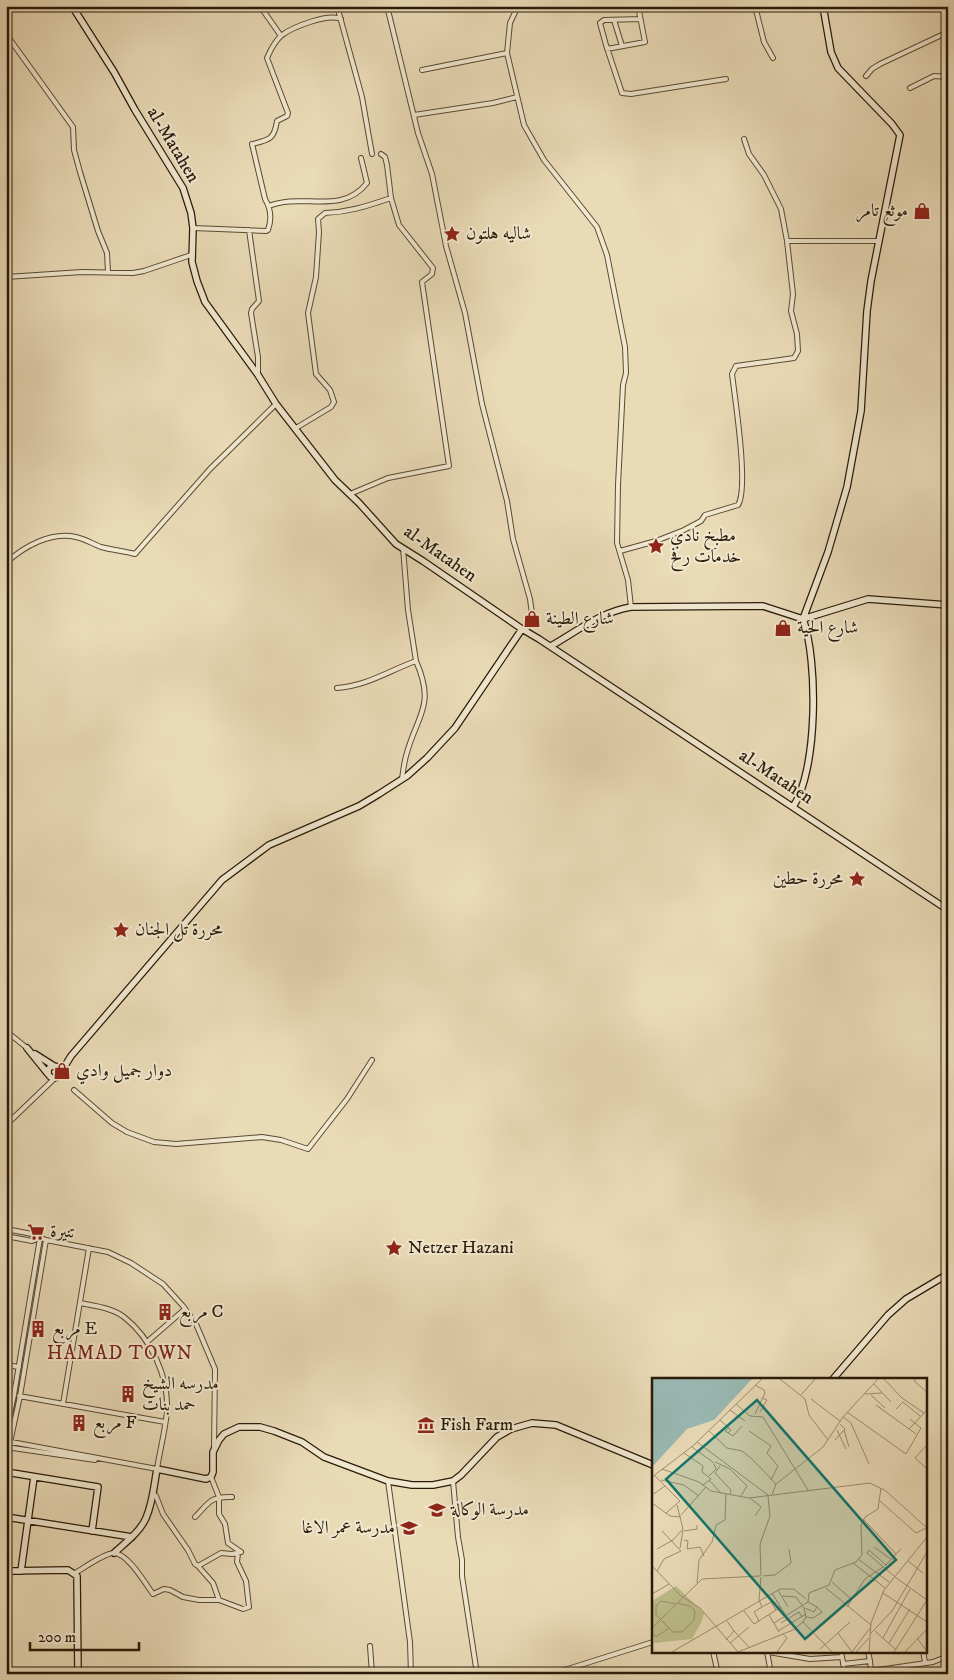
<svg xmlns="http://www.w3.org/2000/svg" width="954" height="1680" font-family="'IM FELL DW Pica',Amiri,serif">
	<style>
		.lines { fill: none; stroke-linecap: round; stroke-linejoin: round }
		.street-casing { stroke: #594a34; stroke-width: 6 }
		.secondary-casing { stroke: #291a09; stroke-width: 8 }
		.street { stroke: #f1e8d0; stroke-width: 4 }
		.secondary { stroke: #f1e8d0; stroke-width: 5.5 }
		.labels { text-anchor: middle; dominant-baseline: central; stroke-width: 4; stroke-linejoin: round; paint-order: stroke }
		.street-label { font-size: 18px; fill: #291a09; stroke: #f1e8d0 }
		.poi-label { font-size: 18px; fill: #291a09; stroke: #f1e8d0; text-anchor: start }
		.neighbourhood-label { font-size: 19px; letter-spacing: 1px; fill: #7a1f14; stroke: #f1e8d0 }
		.inset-road { fill: none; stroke: #9d8e71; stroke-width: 1 }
		.view { fill: #0f766e; fill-opacity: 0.15; stroke: #0f766e; stroke-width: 2.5 }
		.inset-edge { fill: none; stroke: #291a09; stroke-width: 2.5 }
	</style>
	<rect width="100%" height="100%" fill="#eadbb7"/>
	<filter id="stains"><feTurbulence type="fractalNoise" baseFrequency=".004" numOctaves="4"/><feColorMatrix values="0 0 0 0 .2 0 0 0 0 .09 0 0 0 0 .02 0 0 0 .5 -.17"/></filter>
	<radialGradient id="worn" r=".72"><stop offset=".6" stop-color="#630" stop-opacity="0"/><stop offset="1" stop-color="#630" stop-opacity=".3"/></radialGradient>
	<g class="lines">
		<g class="street-casing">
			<path id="street" d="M260,6L281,36
				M337,6L362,97L372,154
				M387,6L418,133L432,174L446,246L465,313L482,404L507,501L513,539L530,599L532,614L526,631
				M518,6L510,23L507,53L524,125L544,160L597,227L607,255L625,347L626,373L623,385L618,485L617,543L628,580L631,607
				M755,6L764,42L773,58
				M640,19L604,20L600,23L606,45L622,93L631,94L726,79
				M614,20L622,46
				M6,34L73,127L74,150L80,172L98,231L107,253L108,272
				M607,49L645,42L638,6
				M422,70L507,53
				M866,76L872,69L880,64L948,32
				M910,88L934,76L948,77
				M414,115L493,103L517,97
				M269,206C302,192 341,216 367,183L361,158
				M193,228L266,231L268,230C272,219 271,209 265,199L252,144C269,140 274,140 277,121L287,116L288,113L267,58C270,51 276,40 282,35C293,27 328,13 341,19
				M249,230L259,301L252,309L251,313L258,357V375
				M787,241H878
				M6,277L82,272L133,273L144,271L191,255
				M296,428L331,407L334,402L330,390L316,374L308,313L316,277L319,232L318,219L325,213C350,212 367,206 391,198
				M350,494L388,478L449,466L422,282L432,274L433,268L399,225L391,198L387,165L385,157L381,154
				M620,551L656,541L684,530L701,521L705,515L738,505C749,488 735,399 732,374L736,366L794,358L798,351L797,334L791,311L793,294L787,241L781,209L764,175L749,154L744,139
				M6,563C23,547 51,531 76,537C85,539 93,544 101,547C112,550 124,551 135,554L210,469L276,404
				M337,688C367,686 388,671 416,661L408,610L403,548
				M402,779C403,771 404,763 406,756C417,714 436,707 416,661
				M6,1031L27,1048
				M74,1090L112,1123L127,1132L154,1142L176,1144L262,1137L281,1140L308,1149L347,1099L372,1060
				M6,1125L55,1078
				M6,1229L32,1234L46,1240L108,1252L131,1263L163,1284L183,1306L196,1324L215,1369L214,1447
				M6,1236L32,1241L40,1238
				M80,1303C95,1306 112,1308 124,1317C151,1338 169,1377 167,1412C165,1431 160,1450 157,1469
				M147,1342L185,1309
				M6,1365L19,1367
				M19,1396L165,1422
				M63,1404L89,1248
				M6,1432L14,1395L40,1238
				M6,1441L157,1469
				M6,1447L95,1460
				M9,1447L20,1396L46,1240
				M211,1477L219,1497V1514L225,1524L228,1543L241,1552
				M388,1481L410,1642L411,1674
				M453,1481L458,1537L462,1560V1576L477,1674
				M153,1494L156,1496L163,1514L188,1550L195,1564L198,1566L221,1553L232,1554L241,1552
				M195,1517C209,1503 210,1496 232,1497
				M198,1566L213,1583L219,1600
				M75,1573C84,1568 103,1554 113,1553C127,1552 145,1583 153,1594L164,1589L170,1590L183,1597L199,1600H219L243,1609L249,1607L246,1581L237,1562L238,1553
				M370,1646L372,1674
				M713,1651L718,1674
				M762,1651L810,1659L842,1657
				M767,1651L771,1674
				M841,1651L845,1674
				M868,1651L870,1661
				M923,1651L925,1662
				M843,1664L870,1661L871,1671L933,1662L948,1656
				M552,1674L653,1642"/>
		</g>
		<g class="secondary-casing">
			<path id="secondary" d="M72,6L114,72L135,110L183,188L191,213L193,228L192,262L197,281L205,302L258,375L276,404L335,480L359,503L396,544L423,561L522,629L539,639L948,910
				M551,646C577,631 601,612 631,607L763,606L803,619L868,599L948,605
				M793,807C818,770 818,660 803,619L828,552L847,487L861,411L867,311L871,281L900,135L892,124L838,68L831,52L823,6
				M27,1048L48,1074
				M35,1054L54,1066
				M48 1072a6 6 0 1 1 12 0a6 6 0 1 1-12 0Z
				M60,1074L71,1056L222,880L269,845L359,806L379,794L407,776L427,758L455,728L522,629
				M833,1379L888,1315L906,1299L948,1274
				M6,1472L98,1487L92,1531
				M6,1517L132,1537
				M114,1553C125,1543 140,1532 146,1518C153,1502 154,1485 157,1469L206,1479L211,1477L213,1472V1452L219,1440L224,1434L239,1427H260L274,1431L302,1442L324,1457L388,1481L412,1485H433L453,1481L461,1475L497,1437L511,1429L532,1423L556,1425L653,1465
				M6,1571L68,1570L77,1576L78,1674
				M21,1571L34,1477"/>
		</g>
		<use href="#street" class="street"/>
		<use href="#secondary" class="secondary"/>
	</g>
	<defs>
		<g id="shop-bare" transform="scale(1.35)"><path d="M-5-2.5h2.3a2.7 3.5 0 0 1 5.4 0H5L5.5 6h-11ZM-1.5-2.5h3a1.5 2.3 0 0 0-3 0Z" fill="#8f2418" stroke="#f1e8d0" stroke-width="2.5" paint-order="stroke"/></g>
		<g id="sight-bare" transform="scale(1.35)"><path d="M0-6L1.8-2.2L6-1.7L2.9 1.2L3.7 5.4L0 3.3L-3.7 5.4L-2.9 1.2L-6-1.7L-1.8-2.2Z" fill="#8f2418" stroke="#f1e8d0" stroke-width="2.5" paint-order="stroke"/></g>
		<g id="supermarket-bare" transform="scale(1.35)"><path d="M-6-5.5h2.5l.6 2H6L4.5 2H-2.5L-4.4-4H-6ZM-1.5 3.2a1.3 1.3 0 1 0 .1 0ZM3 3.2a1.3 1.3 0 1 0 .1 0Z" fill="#8f2418" stroke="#f1e8d0" stroke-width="2.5" paint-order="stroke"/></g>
		<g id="building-bare" transform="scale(1.35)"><path d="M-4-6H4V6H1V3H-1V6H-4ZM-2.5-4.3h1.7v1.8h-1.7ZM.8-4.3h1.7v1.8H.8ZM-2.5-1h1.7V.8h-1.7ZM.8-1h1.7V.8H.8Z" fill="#8f2418" stroke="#f1e8d0" stroke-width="2.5" paint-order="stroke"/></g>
		<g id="museum-bare" transform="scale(1.35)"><path d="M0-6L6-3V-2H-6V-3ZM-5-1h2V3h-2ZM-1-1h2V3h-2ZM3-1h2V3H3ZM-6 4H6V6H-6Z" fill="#8f2418" stroke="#f1e8d0" stroke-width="2.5" paint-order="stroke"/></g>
		<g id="school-bare" transform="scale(1.35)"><path d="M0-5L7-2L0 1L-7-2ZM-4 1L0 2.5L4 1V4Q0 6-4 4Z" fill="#8f2418" stroke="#f1e8d0" stroke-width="2.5" paint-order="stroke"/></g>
	</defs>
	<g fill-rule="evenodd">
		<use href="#shop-bare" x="922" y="211"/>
		<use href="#sight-bare" x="452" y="234"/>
		<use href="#sight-bare" x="656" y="546"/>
		<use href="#shop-bare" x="532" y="619"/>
		<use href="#shop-bare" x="783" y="628"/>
		<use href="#sight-bare" x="857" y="879"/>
		<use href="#sight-bare" x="121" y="930"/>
		<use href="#shop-bare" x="62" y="1071"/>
		<use href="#supermarket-bare" x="36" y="1232"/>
		<use href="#sight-bare" x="394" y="1248"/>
		<use href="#building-bare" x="165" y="1312"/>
		<use href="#building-bare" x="38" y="1329"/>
		<use href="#building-bare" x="128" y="1394"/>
		<use href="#building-bare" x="79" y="1423"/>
		<use href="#museum-bare" x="426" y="1425"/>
		<use href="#school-bare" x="437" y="1510"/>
		<use href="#school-bare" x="409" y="1528"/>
	</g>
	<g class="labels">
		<g class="street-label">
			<text transform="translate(173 145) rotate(59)">al-Matahen</text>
			<text transform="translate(440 554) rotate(35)">al-Matahen</text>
			<text transform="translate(776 777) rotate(33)">al-Matahen</text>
		</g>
		<g class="poi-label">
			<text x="908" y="211" text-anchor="end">موثع تامر</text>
			<text x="466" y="234">شاليه هلتون</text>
			<text x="670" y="536">مطبخ نادي<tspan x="670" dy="21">خدمات رفح</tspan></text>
			<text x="546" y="619">شارع الطينة</text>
			<text x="797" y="628">شارع الحية</text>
			<text x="843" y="879" text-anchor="end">محررة حطين</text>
			<text x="135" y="930">محررة تل الجنان</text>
			<text x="76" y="1071">دوار جميل وادي</text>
			<text x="50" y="1232">تنيرة</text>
			<text x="408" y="1248">Netzer Hazani</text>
			<text x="179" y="1312">مربع C</text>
			<text x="52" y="1329">مربع E</text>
			<text x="142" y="1384">مدرسه الشيخ<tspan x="142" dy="21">حمد بنات</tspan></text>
			<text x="93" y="1423">مربع F</text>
			<text x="440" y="1425">Fish Farm</text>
			<text x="451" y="1510">مدرسة الوكالة</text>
			<text x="395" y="1528" text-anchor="end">مدرسة عمر الاغا</text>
		</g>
		<g class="neighbourhood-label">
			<text x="120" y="1353">HAMAD TOWN</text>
		</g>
	</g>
	<g transform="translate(652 1378)">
		<rect width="275" height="275" fill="#eadbb7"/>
		<path d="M24,208L52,235L50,243L40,261L2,265L0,223Z" fill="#bcbe8a"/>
		<path d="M0,1H100L62,42L35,51L0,89Z" fill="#99bab5"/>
		<path class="inset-road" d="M128,1L153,21L157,37L176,62M232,1L250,20L272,35L275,32M264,1L262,3L275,14M222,6L239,24M213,16L230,15M149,17L163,1M219,17L233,30M159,21L188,43M84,26L98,38L111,39L156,112M224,27L264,56M244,31L251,24L268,38M78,32L93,43M108,34L115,22L110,20M195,34L254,76L269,50L258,41M103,36L113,15L112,12L103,7M191,39L199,45L217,86M68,42L79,52L76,55M77,50L73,53L81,58L90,48M257,51L272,35M185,52L194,71M192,52L197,69M57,53L75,70L90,73L100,81L124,106M97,53L119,68L115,75L126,88L119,102M183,62L193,51L188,46M45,64L116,117M275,67L263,80L275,91M40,69L62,85M32,75L51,88L50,94L59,101L51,107M63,84L78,91L95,108L89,118M68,88L63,95L79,112L78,116M10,91L47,104L59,113L97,120L218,105L234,113L275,150M2,97L28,123L14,135M57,98L64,91L62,86M0,99L42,67L110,1M9,102L32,107L47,118M57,102L69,115M0,117L13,108M120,117L124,106L171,69L191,39L226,1M98,120L109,129L103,138M228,123L264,155L274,150M0,125L18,138L29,139M29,137L54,109M211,141L244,176M32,153L45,151V147M32,162L36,163L35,171L48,169L52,178M222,169L240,182M28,170L31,152M5,171L21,162L31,151L25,127M206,181L237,204M256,183L271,195M201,185L233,210M234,187L217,172L215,175L242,198M0,188L29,218L48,230L86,274M233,188L249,171M5,193L12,181L29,173L10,153M109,198L108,166L118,138L116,118M111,198L123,197L139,185L137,171M109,199L107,222L110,229M243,199L275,222M180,204L200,222M45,205L47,182L60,164L64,147L73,142L74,116M174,210L219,247M126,212L136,229M120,215L134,238M231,215L275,244M0,216L17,206M130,218L144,219L152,230L154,239M24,226L9,223L4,228V237L21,254H30L42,242L43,233L38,228L25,225M195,229L213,201L231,189M153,230L162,234L165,229L156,224M92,233L102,246L129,229M117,237L127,254M107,243L102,234L110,229L119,224L124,232M151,244L154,239L161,240L170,234L165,229M122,245L156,224L157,215L177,207L183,192L204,184L210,177L209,147L213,139L226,131L229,110M129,245L147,234L150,239M0,250L50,201L108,198M82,253L97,269M126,253L154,236M223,253L243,271M186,255L200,274M219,255L240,233L275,174M0,256L4,259L17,250M231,260L258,211M265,260L275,273M74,262L82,253L75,243M78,265L97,249M237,265L258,231M168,271L198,244M20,274L128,211H142L154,221M86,274L141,252L151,244L180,274M125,274L135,260L131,256M200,274L218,250M204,274L217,260M217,274L219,245L232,212L275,159M242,274L275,222M253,274L275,251"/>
		<path class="view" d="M105,22L244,182L153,261L14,101Z"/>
		<rect width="275" height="275" class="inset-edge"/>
	</g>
	<rect width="954" height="1680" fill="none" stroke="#eadbb7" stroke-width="25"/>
	<rect x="8" y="8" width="939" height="1665" fill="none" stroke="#291a09" stroke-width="2.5"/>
	<rect x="12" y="12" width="929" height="1655" fill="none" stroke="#291a09"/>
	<path d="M30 1642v8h109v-8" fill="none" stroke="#291a09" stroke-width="2.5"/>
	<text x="38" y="1642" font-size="15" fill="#291a09" stroke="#f1e8d0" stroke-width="4" paint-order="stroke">200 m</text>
	<rect width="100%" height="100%" filter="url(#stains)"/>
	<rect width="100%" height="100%" fill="url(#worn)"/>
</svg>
